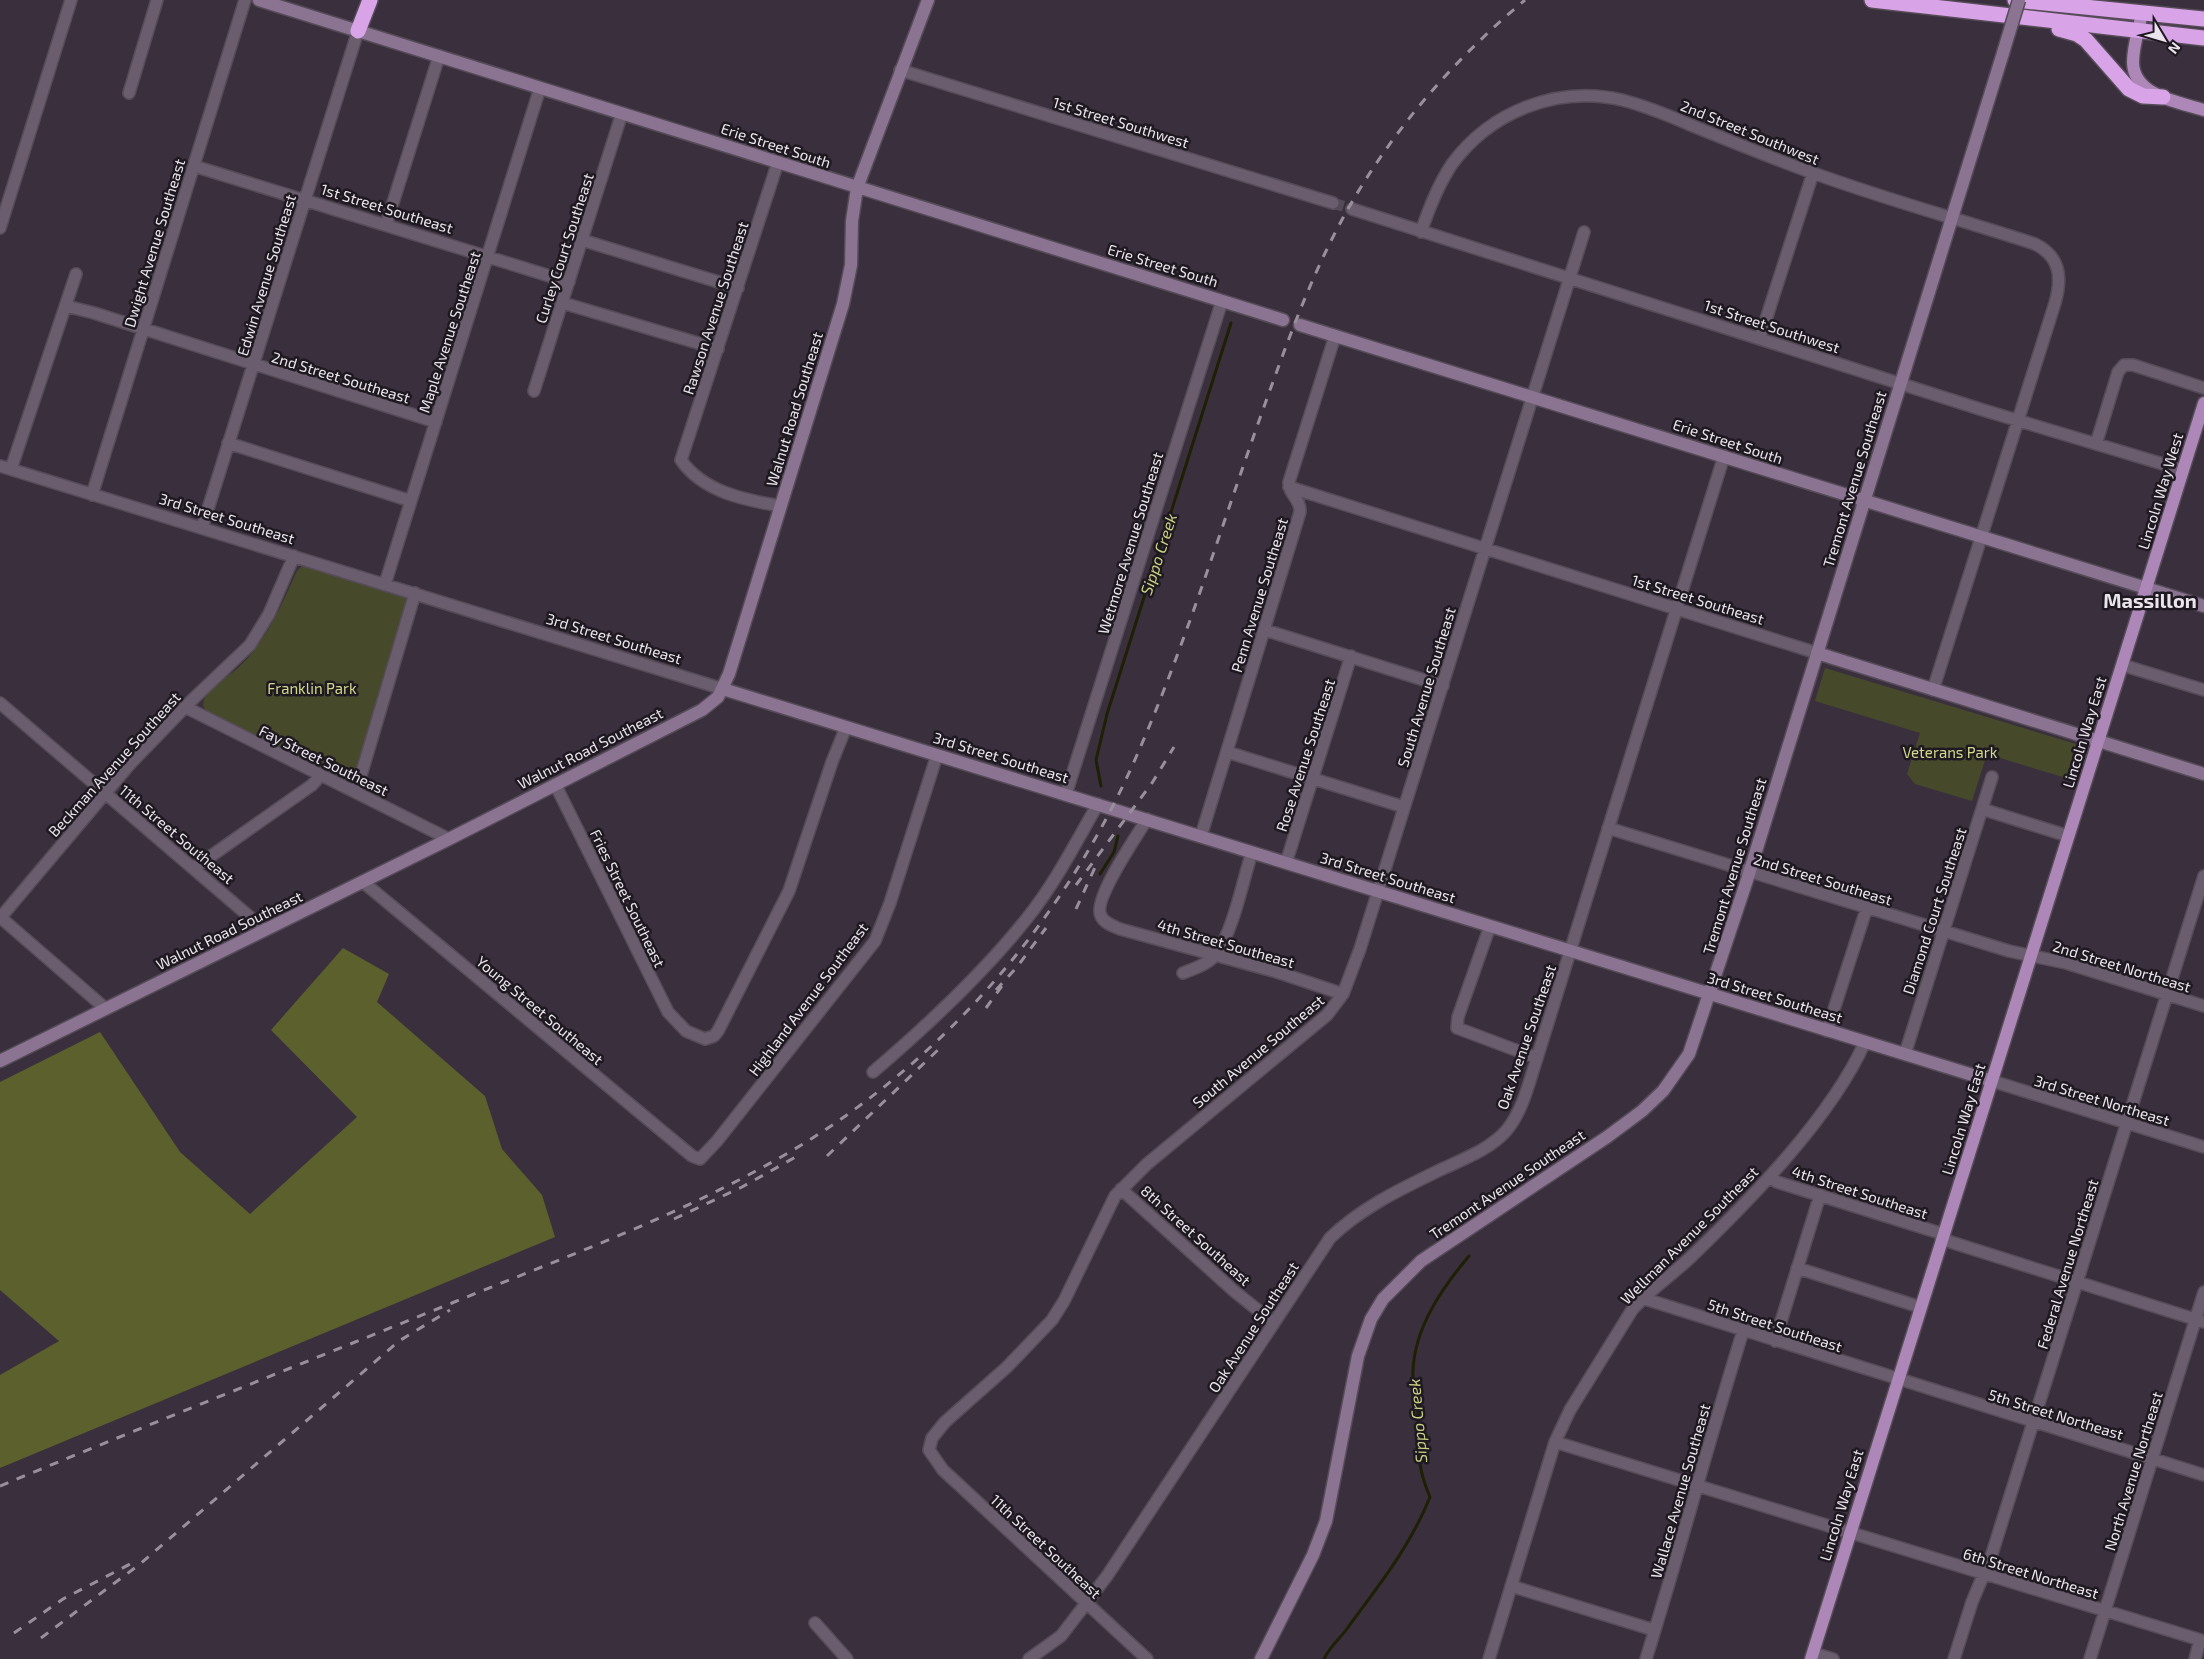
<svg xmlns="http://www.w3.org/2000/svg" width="2204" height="1659" font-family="'Exo 2',sans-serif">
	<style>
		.green { fill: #47492b }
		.forest { fill: #5c602d }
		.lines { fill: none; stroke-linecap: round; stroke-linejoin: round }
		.stream { stroke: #1e2005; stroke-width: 3 }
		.street-tunnel { stroke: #554a57; stroke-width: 11; stroke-dasharray: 11 5.5; stroke-linecap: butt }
		.street-casing { stroke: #564c58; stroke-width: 14 }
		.secondary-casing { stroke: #564c58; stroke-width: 15 }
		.primary-casing { stroke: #564c58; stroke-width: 15 }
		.highway-casing { stroke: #564c58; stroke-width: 18 }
		.street { stroke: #6a5e6e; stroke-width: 11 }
		.secondary { stroke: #8b7392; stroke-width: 12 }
		.primary { stroke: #ac87b7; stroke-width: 12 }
		.highway { stroke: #d8a3e7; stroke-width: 15 }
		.rail { stroke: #99909c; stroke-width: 3; stroke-dasharray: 9 9; stroke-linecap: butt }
		.secondary-bridge-casing { stroke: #564c58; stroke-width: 15; stroke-linecap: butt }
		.secondary-bridge { stroke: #8b7392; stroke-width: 12 }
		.labels { text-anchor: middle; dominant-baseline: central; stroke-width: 5; stroke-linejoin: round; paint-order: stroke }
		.street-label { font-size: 15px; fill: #ebe4ed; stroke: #1e1920 }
		.park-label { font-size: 15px; fill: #d4d98a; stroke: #1e1920 }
		.water-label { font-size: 16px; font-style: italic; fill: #cbd181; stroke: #1e1920 }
		.district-label { font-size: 20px; font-weight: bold; fill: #ebe4ed; stroke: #1e1920 }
	</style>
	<rect width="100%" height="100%" fill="#3a2f3d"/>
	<path class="green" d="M302,566L409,598L354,787L207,713L203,705C205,686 227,679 239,667C267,640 281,606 297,571Z
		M1825,668L2076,744L2066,778L1987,754L1972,801L1915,784L1907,774L1920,733L1815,701Z"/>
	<path class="forest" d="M343,948L389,974L377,1002L485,1096L502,1149L542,1195L555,1237L0,1468V1375L59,1341L0,1290V1082L100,1032L180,1152L250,1214L357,1117L271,1030Z"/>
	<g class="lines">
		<path class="stream" d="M1101,786L1096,760L1107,714L1231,323
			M1100,874L1114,852L1118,836
			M1324,1659C1330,1646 1341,1638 1349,1626C1379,1585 1411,1545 1430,1497C1416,1465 1419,1449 1418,1415C1418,1400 1412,1385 1413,1370C1415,1327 1442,1288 1469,1256"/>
		<path class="street-tunnel" d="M1333,203L1352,209"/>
		<g class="street-casing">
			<path id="street" d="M900,70L1333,203
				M129,93L157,0
				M778,162L681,460C703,492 745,500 780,506
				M194,166L569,282
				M1352,209L1983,410L2183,470
				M386,225L439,56
				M0,228L71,0
				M1421,232C1429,208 1438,185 1452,164C1491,111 1558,85 1622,100C1646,106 1670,116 1693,126C1730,141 1767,156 1805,170C1880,198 1959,219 2035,244C2061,257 2062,278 2055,303L1933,690
				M582,240L738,288
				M563,303L718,349
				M66,306L94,313L436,422
				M1760,338L1813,173
				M534,391L622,113
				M228,443L411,501
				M2096,444L2118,372L2124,365H2133L2204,388
				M0,466L723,689
				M11,469L76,274
				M1289,487L1817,653
				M92,495L245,0
				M202,528L358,31
				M385,584L540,88
				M1265,630L1443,686
				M2122,665L2204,690
				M0,703L265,930
				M185,707L449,839
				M1227,752L1404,807
				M555,784L668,1012L686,1031L705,1039L714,1036L718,1031L789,891L832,762L846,727
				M356,792L415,593
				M1066,794L1222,301
				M1982,809L2068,836
				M1147,819C1137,836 1092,900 1101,916C1104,923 1113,926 1120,929L1277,972L1343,994
				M1608,828L2009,951L2066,963L2204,1006
				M1201,836L1300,512C1301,499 1288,494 1289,482L1335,336
				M1286,863L1351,656
				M194,868L312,785L321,775
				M363,882L692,1156L700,1159L717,1141L875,941L890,903L937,755
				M0,917L106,1009
				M1,917L130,764L192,700L250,645L269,614L294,556
				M1490,926L1458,1017L1457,1028L1537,1058
				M1183,973C1195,968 1209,964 1216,954C1233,932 1243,880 1252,852
				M1827,1031L1867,907
				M1905,1054L1992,777
				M873,1072C928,1025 983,974 1028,917C1056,882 1076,842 1098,804
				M1992,1081L2204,1147
				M1769,1177L1777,1182L1943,1234
				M1121,1189L1234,1291L1274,1323
				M1941,1239L2204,1322
				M1797,1268L1920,1307
				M1642,1298L2204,1475
				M1775,1341L1820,1195
				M1555,1442L2204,1641
				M1511,1586L1654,1630
				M815,1623L847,1659
				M1813,1653L1833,1659
				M1029,1659L1061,1636L1107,1576L1330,1238C1362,1207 1401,1189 1440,1170C1463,1159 1489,1150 1506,1131C1523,1111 1529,1082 1537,1058L1724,456
				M1147,1659L943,1470L929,1450L932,1438L945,1422L1007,1367L1052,1320L1064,1301L1115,1196L1147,1164L1327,1015L1343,994L1360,949L1584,232
				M1489,1659L1555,1442L1570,1410L1632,1310C1650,1289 1674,1274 1694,1254C1752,1198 1832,1116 1865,1042
				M1646,1659C1680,1550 1709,1440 1743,1331
				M1954,1659L1972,1602L1991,1557L2204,876
				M2090,1659L2204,1292
				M2195,1659L2200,1640"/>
		</g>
		<g class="secondary-casing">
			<path id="secondary" d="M259,0L1283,320
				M1300,325L2204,606
				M1817,653L2204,774
				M723,689L1992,1081
				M0,1061L449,839L702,710L718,697L729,674L843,304L851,265L852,221L857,188L928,0
				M1261,1659L1313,1555L1326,1521L1358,1356L1371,1319L1383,1299L1421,1261L1607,1137L1642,1111L1663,1091L1689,1054L1748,877L2003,53"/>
		</g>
		<g class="primary-casing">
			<path id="primary" d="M2142,13C2139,29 2133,46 2133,62C2133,96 2179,102 2204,110
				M1811,1659L2204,403"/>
		</g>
		<g class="highway-casing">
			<path id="highway" d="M1872,0L2204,38
				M2015,0L2204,19
				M2059,29L2077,34L2086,40L2129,89L2143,96L2163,97
				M358,31L370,0"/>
		</g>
		<use href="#street" class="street"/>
		<use href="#secondary" class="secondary"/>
		<use href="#primary" class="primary"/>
		<use href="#highway" class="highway"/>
		<path class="rail" d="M1076,885L1152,783L1174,747
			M1076,909L1097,863
			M996,990L1017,967L1046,928
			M986,1008L1002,986
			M827,1156L940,1048
			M674,1219L742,1187L801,1154
			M0,1486C150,1424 301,1364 452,1303C567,1256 685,1214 793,1150C946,1059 1066,918 1137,755C1187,641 1223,521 1265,404C1288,340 1311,276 1344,216C1390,133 1452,61 1525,0
			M14,1633L63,1599L136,1561
			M41,1638L140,1564L399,1341L450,1310"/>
		<g class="secondary-bridge-casing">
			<path id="secondary-bridge" d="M2003,53L2019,0"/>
		</g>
		<use href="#secondary-bridge" class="secondary-bridge"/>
	</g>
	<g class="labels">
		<g class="street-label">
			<text transform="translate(1121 122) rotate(17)">1st Street Southwest</text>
			<text transform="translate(1750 132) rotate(22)">2nd Street Southwest</text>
			<text transform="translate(776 145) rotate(18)">Erie Street South</text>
			<text transform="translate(387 208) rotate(17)">1st Street Southeast</text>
			<text transform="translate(154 243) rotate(-73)">Dwight Avenue Southeast</text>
			<text transform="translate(564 248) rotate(-72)">Curley Court Southeast</text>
			<text transform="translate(1163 265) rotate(17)">Erie Street South</text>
			<text transform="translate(266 275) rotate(-73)">Edwin Avenue Southeast</text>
			<text transform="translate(715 308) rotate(-72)">Rawson Avenue Southeast</text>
			<text transform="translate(1772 326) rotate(18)">1st Street Southwest</text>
			<text transform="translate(449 332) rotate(-72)">Maple Avenue Southeast</text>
			<text transform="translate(341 377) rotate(17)">2nd Street Southeast</text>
			<text transform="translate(794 409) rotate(-73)">Walnut Road Southeast</text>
			<text transform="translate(1728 441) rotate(18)">Erie Street South</text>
			<text transform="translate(1854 479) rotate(-73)">Tremont Avenue Southeast</text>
			<text transform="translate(2160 491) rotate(-73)">Lincoln Way West</text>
			<text transform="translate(227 518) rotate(17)">3rd Street Southeast</text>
			<text transform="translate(1130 543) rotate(-73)">Wetmore Avenue Southeast</text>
			<text transform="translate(1259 595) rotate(-73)">Penn Avenue Southeast</text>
			<text transform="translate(1698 599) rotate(17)">1st Street Southeast</text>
			<text transform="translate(614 638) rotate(17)">3rd Street Southeast</text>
			<text transform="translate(1426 687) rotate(-73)">South Avenue Southeast</text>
			<text transform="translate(2084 732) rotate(-73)">Lincoln Way East</text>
			<text transform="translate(590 748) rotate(-27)">Walnut Road Southeast</text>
			<text transform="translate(1305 755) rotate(-72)">Rose Avenue Southeast</text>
			<text transform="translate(1001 757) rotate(17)">3rd Street Southeast</text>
			<text transform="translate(324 760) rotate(26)">Fay Street Southeast</text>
			<text transform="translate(114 764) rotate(-48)">Beckman Avenue Southeast</text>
			<text transform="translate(177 834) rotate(40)">11th Street Southeast</text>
			<text transform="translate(1734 866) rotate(-73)">Tremont Avenue Southeast</text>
			<text transform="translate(1388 877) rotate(17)">3rd Street Southeast</text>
			<text transform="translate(1823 879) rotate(17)">2nd Street Southeast</text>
			<text transform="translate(628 898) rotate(64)">Fries Street Southeast</text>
			<text transform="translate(1934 911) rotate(-72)">Diamond Court Southeast</text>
			<text transform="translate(229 930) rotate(-26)">Walnut Road Southeast</text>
			<text transform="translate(1226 943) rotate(16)">4th Street Southeast</text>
			<text transform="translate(2122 966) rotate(17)">2nd Street Northeast</text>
			<text transform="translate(1775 997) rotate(17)">3rd Street Southeast</text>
			<text transform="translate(808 999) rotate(-53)">Highland Avenue Southeast</text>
			<text transform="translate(540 1010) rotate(40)">Young Street Southeast</text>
			<text transform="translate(1526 1037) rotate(-71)">Oak Avenue Southeast</text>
			<text transform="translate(1258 1051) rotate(-40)">South Avenue Southeast</text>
			<text transform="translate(2102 1100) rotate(17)">3rd Street Northeast</text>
			<text transform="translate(1963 1119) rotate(-73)">Lincoln Way East</text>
			<text transform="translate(1507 1184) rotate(-34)">Tremont Avenue Southeast</text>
			<text transform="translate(1860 1192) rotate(18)">4th Street Southeast</text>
			<text transform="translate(1196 1235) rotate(42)">8th Street Southeast</text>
			<text transform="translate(1689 1235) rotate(-45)">Wellman Avenue Southeast</text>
			<text transform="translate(2067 1264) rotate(-73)">Federal Avenue Northeast</text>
			<text transform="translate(1775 1325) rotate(18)">5th Street Southeast</text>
			<text transform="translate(1253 1327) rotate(-57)">Oak Avenue Southeast</text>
			<text transform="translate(2056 1414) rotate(17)">5th Street Northeast</text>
			<text transform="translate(2133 1471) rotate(-73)">North Avenue Northeast</text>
			<text transform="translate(1680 1491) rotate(-74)">Wallace Avenue Southeast</text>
			<text transform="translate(1841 1505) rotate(-73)">Lincoln Way East</text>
			<text transform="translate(1046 1546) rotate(43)">11th Street Southeast</text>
			<text transform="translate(2031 1573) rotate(17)">6th Street Northeast</text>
		</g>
		<g class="park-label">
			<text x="312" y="688">Franklin Park</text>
			<text x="1950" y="752">Veterans Park</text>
		</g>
		<g class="water-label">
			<text transform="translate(1158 554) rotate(-72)">Sippo Creek</text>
			<text transform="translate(1417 1421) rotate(-95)">Sippo Creek</text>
		</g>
		<g class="district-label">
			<text x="2150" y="600">Massillon</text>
		</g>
	</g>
	<g transform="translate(2164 40) rotate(128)" stroke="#1e1920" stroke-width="4" paint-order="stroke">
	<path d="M0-4L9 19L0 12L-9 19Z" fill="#ebe4ed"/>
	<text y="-8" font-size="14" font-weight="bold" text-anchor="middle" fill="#ebe4ed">N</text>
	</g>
</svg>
